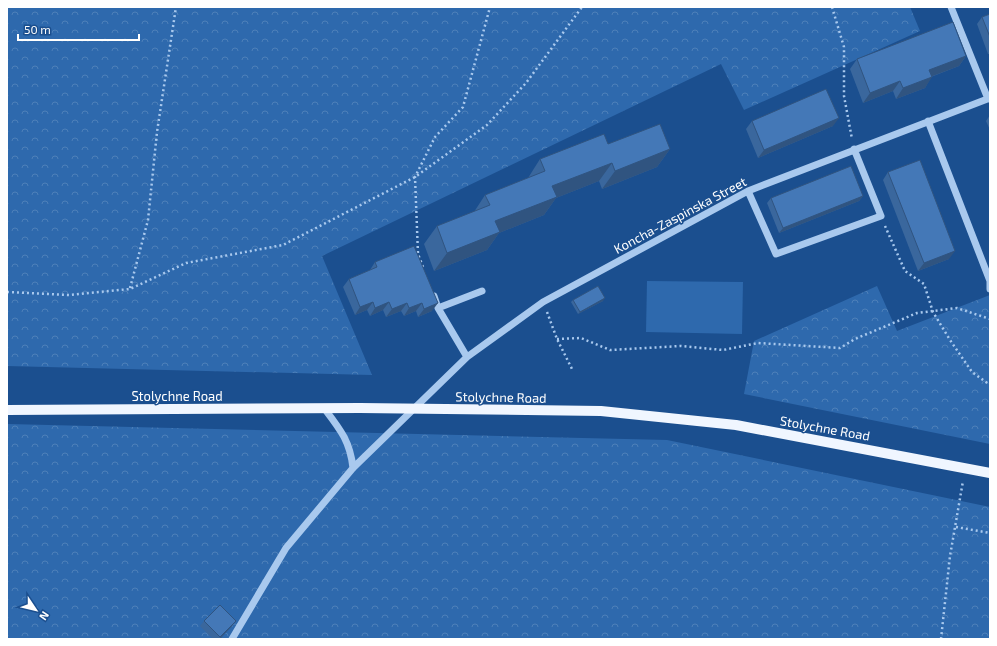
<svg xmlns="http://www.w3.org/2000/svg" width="997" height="646" font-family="'Exo 2',sans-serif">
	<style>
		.forest { fill: url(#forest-crowns) }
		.garden { fill: #2e69ad }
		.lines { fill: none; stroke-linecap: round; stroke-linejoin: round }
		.path { stroke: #a9c9ee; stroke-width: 2.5; stroke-dasharray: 2 3; stroke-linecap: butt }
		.minor { stroke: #a9c9ee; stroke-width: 7 }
		.major { stroke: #f0f6ff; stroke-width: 10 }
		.wall { fill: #3a679d }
		.shaded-wall { fill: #305480 }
		.building { fill: #4478b7; stroke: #305480 }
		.labels { text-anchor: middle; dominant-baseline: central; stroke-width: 3; stroke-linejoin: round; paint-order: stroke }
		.street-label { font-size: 13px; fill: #fff; stroke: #1b4f8f }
	</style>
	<defs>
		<pattern id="forest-crowns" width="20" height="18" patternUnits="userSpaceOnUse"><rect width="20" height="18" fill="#2e69ad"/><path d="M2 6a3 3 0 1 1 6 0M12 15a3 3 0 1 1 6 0" fill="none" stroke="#4d80b9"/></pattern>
	</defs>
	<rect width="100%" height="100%" fill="#1b4f8f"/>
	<path class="forest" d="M7,7H910L920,31L744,110L721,64L322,256L372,375L7,366Z
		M877,286L897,331L990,295V444L744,394L754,341Z
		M7,424L667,440L990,507V639H7Z"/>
	<path class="garden" d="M647,281L743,282L742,334L646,332Z"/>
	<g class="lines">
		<path class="path" d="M832,7L844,47V96L852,139
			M885,226L905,271L924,284L933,312L950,340L972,372L990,385
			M423,267L418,254L415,177L435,137L463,107L490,7
			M130,288L148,220L157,132L176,7
			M7,292L69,295L130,289L186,263L283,245L415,177L487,125L526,83L582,7
			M547,312L557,339L573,371
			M557,339L581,338L610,350L681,346L723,350L758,343L840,348L855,339L917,313L957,308L990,319
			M956,527L990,533
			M941,639L950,556L963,481"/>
		<path class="minor" d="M951,7L988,99
			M928,121L990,281V289
			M748,191L776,254L881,216L854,149
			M434,296L438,308L467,357
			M438,308L482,291
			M324,408C340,429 350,441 353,468
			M232,639L286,548L353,468L467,357L543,302L748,191L990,98"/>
		<path class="major" d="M7,410L360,408L601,411L736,425L990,473"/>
	</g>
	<path class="wall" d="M990,14V54H988L977,24L982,17Z
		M966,56L959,66L931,77L925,88L896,99L893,91L863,103L850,69L857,59Z
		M990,115V130L986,121Z
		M752,121L833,126L758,158L746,129Z
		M608,144L670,149L657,167L602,189L599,181L556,198L544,215L499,233L487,250L434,271L424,244L437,226L474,212L485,195L528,178L540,159Z
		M888,172L949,259L918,271L883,180Z
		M863,196L859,201L779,233L767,203L771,198Z
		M375,262L432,311L418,317L416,311L404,316L401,311L386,317L383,310L370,316L367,310L355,315L343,287L349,279L370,270Z
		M573,300L603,301L578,314L571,302Z
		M204,621H236L232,626L220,639H213L200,626Z"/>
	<path class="shaded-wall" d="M966,56L959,66L922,80L929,70Z
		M932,77L925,88L896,99L903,88Z
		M900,81L893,91L863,103L870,93Z
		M839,118L833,126L758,158L764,150Z
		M670,149L657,167L602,189L615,171Z
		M612,163L599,181L556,198L544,215L499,233L487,250L434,271L447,253L495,221L552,186Z
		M863,196L859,201L779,233L783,228Z
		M955,251L949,259L918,271L924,263Z
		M605,298L603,301L578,314L580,312Z
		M373,302L367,310L355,315L360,307Z
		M389,302L383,310L370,316L375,308Z
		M407,303L401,311L386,317L392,309Z
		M422,303L416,311L404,316L409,308Z
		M438,303L432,311L418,317L424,309Z
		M236,621L232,626L220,639H219Z"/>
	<path class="building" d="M990,14V37L982,17Z
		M953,22L966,56L929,70L932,77L903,88L900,81L870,93L857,59Z
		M826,89L839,118L764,150L752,121Z
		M660,124L670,149L615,171L612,163L552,186L557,197L495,221L500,232L447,253L437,226L490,205L485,195L545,171L540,159L604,134L608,144Z
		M920,160L955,251L924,263L888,172Z
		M851,166L863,196L783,228L771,198Z
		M414,246L438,303L424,309L422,303L409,308L407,303L392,309L389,302L375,308L373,302L360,307L349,279L377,267L375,262Z
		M598,286L605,298L580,312L573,300Z
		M220,605L236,621L220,637L204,621Z"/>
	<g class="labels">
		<g class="street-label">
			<text transform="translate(680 215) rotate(-28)">Koncha-Zaspinska Street</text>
			<text x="177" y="396">Stolychne Road</text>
			<text transform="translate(501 397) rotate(1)">Stolychne Road</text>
			<text transform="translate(825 428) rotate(10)">Stolychne Road</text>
		</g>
	</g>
	<rect width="997" height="646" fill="none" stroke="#ffffff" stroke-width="16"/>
	<g transform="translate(36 610) rotate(125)" stroke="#1b4f8f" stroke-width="3" paint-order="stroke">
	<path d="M0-3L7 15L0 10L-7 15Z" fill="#ffffff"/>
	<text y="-6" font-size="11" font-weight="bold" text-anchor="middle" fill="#ffffff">N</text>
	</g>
	<path d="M18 34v6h121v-6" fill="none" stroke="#ffffff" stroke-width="2"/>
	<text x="24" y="34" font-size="12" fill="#ffffff" stroke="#1b4f8f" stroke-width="3" paint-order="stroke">50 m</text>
</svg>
